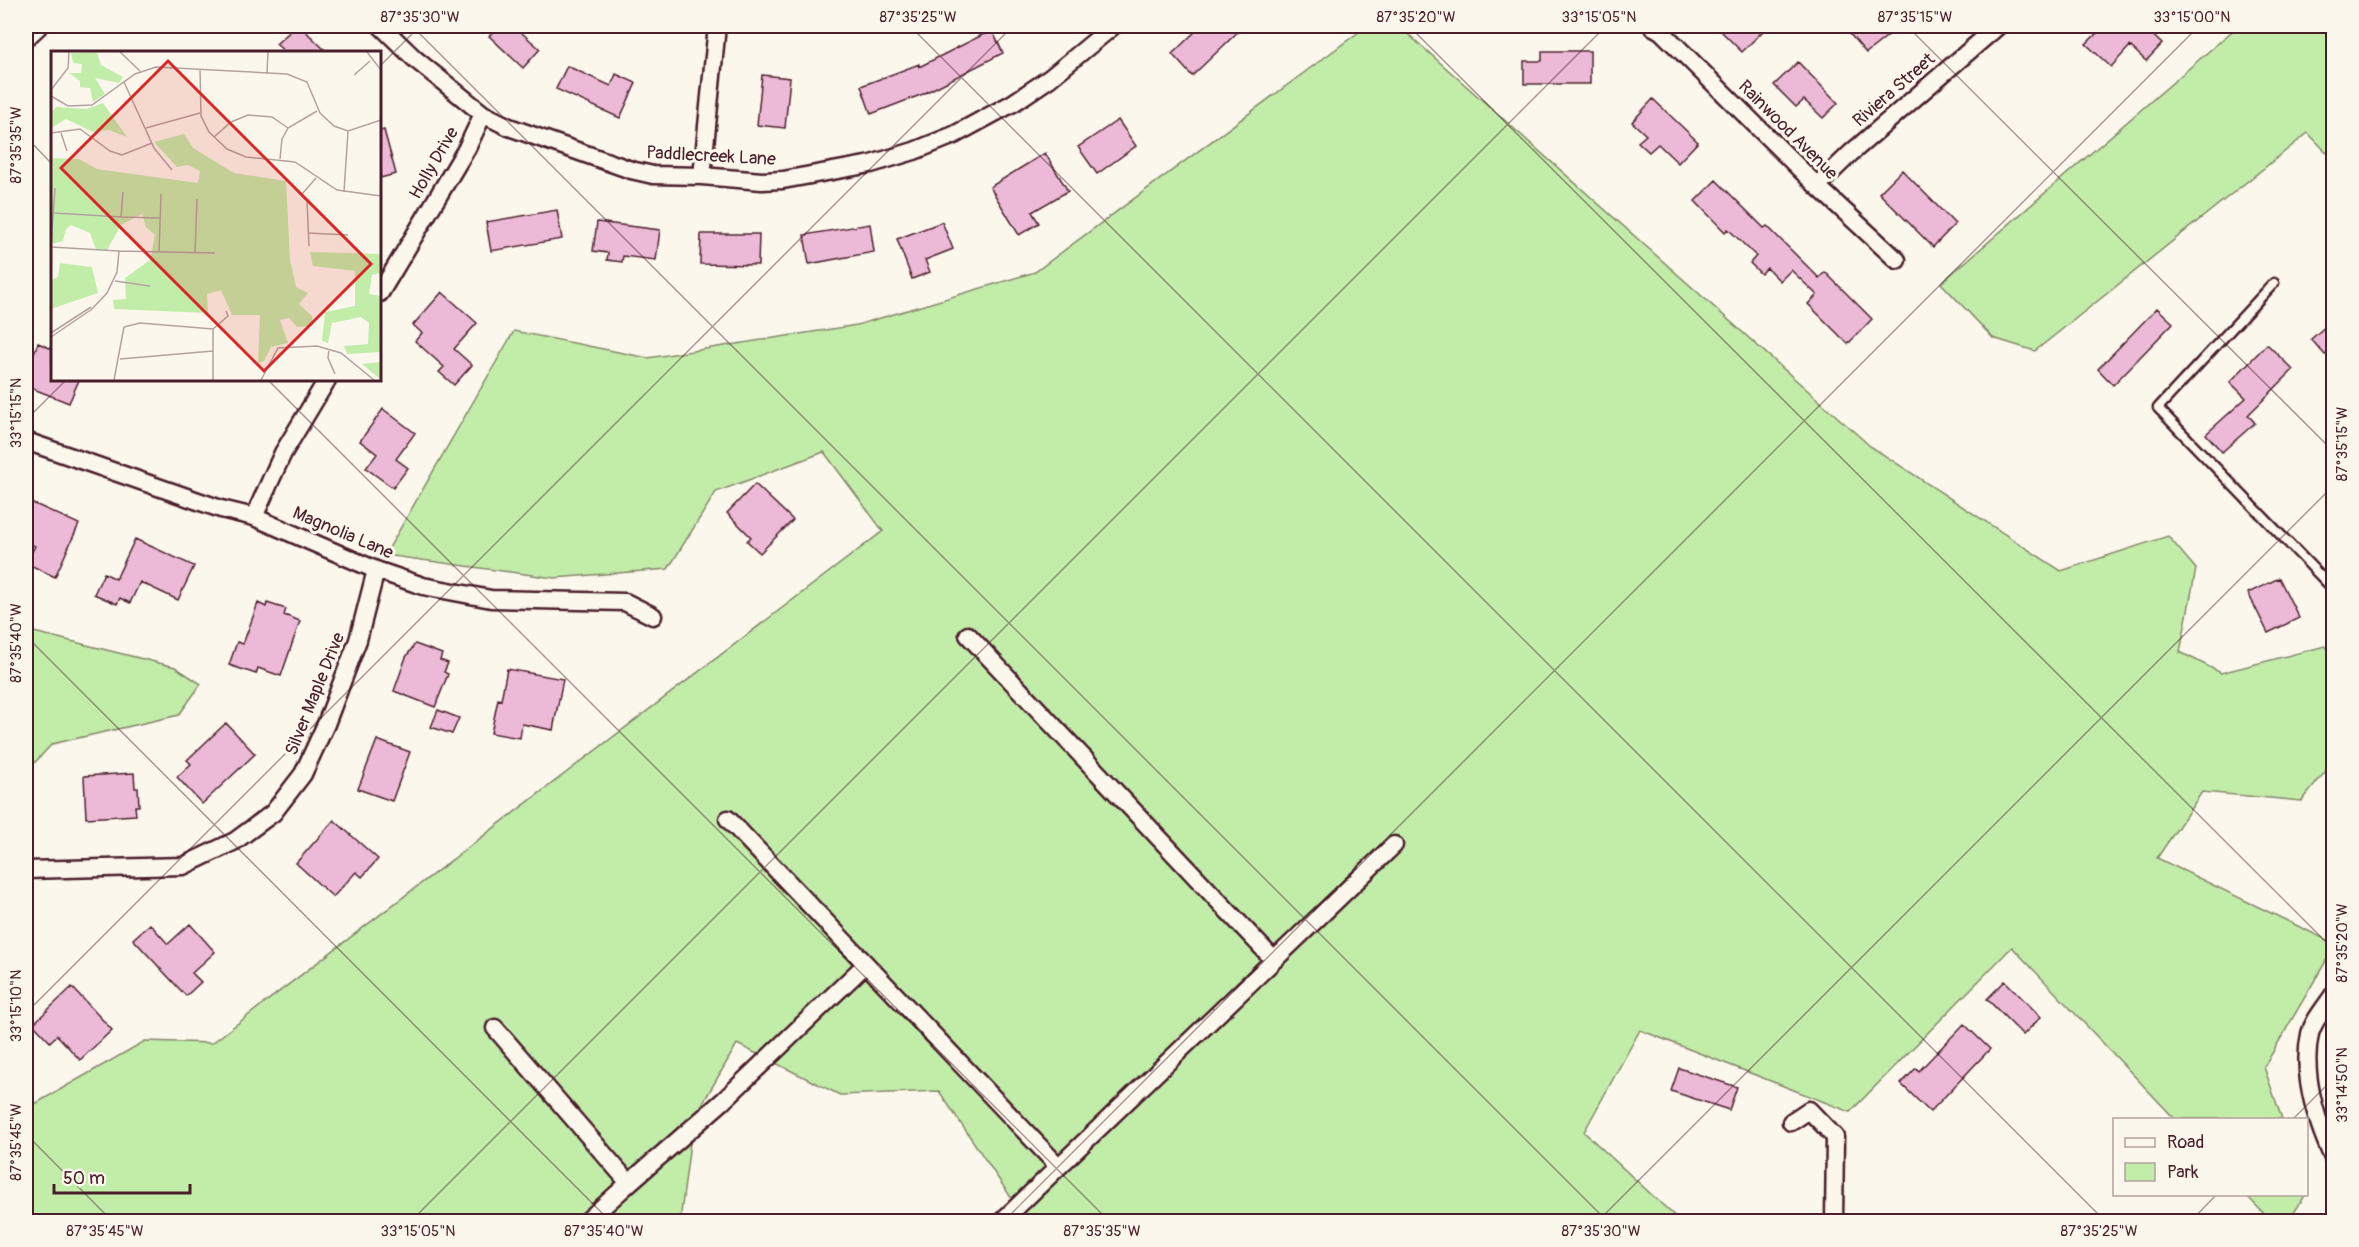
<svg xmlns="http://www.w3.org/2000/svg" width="2359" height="1247" font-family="Pangolin,sans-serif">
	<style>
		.green { fill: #c1eda9; stroke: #86866a; stroke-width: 1.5 }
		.building { fill: #ecbad7; stroke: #4a1f2b; stroke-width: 1.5 }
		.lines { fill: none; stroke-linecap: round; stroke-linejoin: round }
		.service-casing { stroke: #4a1f2b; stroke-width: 13 }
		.minor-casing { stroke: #4a1f2b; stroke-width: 21 }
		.service { stroke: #fbf7ec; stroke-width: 8 }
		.minor { stroke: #fbf7ec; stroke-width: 16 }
		.ticks { fill: none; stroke: #4a1f2b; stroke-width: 1.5; stroke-opacity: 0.45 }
		.labels { text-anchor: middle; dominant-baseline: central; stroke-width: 6; stroke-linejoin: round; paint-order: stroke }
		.street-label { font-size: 18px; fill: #4a1f2b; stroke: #fbf7ec }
		.inset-road { fill: none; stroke: #b4a19f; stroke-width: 1.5 }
		.view { fill: #d62828; fill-opacity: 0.15; stroke: #d62828; stroke-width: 3 }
		.inset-edge { fill: none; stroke: #4a1f2b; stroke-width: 3 }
		.neatline { fill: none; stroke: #4a1f2b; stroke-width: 2 }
		.ticks-label { font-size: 15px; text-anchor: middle; fill: #4a1f2b }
	</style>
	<rect width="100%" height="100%" fill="#fbf7ec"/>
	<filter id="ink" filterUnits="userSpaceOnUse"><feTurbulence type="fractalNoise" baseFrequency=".0167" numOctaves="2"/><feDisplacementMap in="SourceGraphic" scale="12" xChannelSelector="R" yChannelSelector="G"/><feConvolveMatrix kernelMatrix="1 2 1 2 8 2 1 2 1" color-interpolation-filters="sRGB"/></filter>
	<g filter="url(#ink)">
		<path class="green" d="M1367,26H1399L1870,446L2061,571L2168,536L2196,569L2180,652L2221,673L2325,646L2333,654V762L2302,801L2202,792L2157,858L2333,943V949L2264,1067L2282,1119H2175L2012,947L1850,1112L1640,1030L1584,1132L1680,1221H1027L939,1091L840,1095L737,1044L693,1120L680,1221L26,1222V1109L145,1041L212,1043L883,531L824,452L716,492L668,569L554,578L385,555L514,331L648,358L857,325L1035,272Z
			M2238,26H2333V159L2308,133L2035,351L1993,338L1941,283Z
			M26,630L175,667L201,684L179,715L52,744L26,772Z
			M2306,1194L2288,1222L2271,1221L2246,1195Z"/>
		<path class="building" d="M296,26H300L327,52H285L276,44Z
			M499,26H514L540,49L523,68L489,36Z
			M1201,26H1244L1192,76L1172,54Z
			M1716,26H1768L1742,52Z
			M1843,26H1900L1866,53Z
			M2104,26H2143L2162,44L2146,61L2130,46L2111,67L2086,44Z
			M992,30L1003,53L923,94L871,114L861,86L919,64V67Z
			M1542,51H1590V84H1524V61H1542Z
			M1798,62L1838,103L1823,118L1804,100L1796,107L1774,85Z
			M567,66L611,86L616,74L636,83L620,118L556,89Z
			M762,75L790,78L785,128L757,125Z
			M1653,99L1698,142L1678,163L1658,144L1649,152L1638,142L1646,135L1632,122Z
			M1118,120L1136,146L1097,174L1078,147Z
			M384,130L396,174L380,178V131Z
			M1045,153L1068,191L1032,212L1039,223L1019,235L990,187Z
			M1902,170L1955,224L1933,247L1879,193Z
			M1716,180L1764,228L1767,226L1819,278L1825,272L1872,319L1848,344L1808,304L1817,295L1791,270L1780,281L1767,268L1761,274L1750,263L1756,256L1728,229L1725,232L1695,201Z
			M557,210L562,239L491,251L486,222Z
			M597,222L660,230L656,260L623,256L622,262L607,260L608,253L593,251Z
			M942,222L953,249L925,260L930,272L912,279L897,239Z
			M870,224L874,252L809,264L804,235Z
			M701,234H759L758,265L700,264Z
			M442,292L477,323L454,349L472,365L454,385L439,372L444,367L415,341L422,333L413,325Z
			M2157,308L2173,323L2113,385L2098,369Z
			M2334,319V348L2325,355L2311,339Z
			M38,343L52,349V380H79L69,403L26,386V373Z
			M2267,344L2293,370L2248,415L2255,423L2222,452L2206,434L2246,398L2230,382Z
			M383,409L415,433L396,459L408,468L393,488L366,468L377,454L360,441Z
			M755,484L793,520L760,553L747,541L751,537L727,513Z
			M26,500L79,524L55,577L26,563L35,546L26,542Z
			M135,539L194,566L178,600L140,582L130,603L120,598L117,604L94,594L104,573L116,579Z
			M2279,578L2299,618L2268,633L2248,593Z
			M258,603L266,607L267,603L286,609L284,615L300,621L281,676L258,668L256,674L229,665L237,642L243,644Z
			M415,644L442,654L440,660L448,663L444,672L448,674L435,707L394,691L406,657Z
			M507,669L563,679L553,730L522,724L520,738L491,733L498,699L501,700Z
			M438,710L459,718L452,734L431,727Z
			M226,723L255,754L202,804L177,777L191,764L187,760Z
			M377,740L410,752L392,801L358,789Z
			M134,773L135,788H138L139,806H135L136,815L86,818L84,776Z
			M334,820L378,859L362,877L356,872L333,897L296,863Z
			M150,924L168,944L190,924L215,952L192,973L201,982L186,996L133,939Z
			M2005,981L2041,1017L2023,1035L1987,999Z
			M72,987L112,1030L80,1060L57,1035L50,1042L33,1024Z
			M1964,1024L1990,1049L1930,1112L1901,1084L1916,1068L1919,1071Z
			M1679,1068L1737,1087L1729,1110L1671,1091Z"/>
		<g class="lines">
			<g class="service-casing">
				<path id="service" d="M2274,283L2158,408L2334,590"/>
			</g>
			<g class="minor-casing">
				<path id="minor" d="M381,26L415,59L483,114L509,127L631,170L653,175L702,176L762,181L783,180L871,164L914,151L954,135L1013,103L1050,78L1113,26
					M1652,26L1661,31L1817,186L1897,260
					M26,38L39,26
					M702,176L717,26
					M1817,186L1851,153L1998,26
					M380,293L467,148L483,114
					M26,441L221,509L254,517L376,570L423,586L491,599L625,602L653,616
					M254,517L283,453L327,380
					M968,635L1274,960
					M728,819L1058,1166
					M26,870L183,866L235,841L273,813L303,774L326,724L358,640L376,570
					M2334,994C2326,1006 2313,1021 2310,1034C2301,1075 2317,1123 2334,1160
					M495,1028L629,1183L586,1222
					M1791,1122L1809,1110L1835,1137L1834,1222
					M629,1183L723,1101L866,964
					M1001,1222L1394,845"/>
			</g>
			<use href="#service" class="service"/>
			<use href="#minor" class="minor"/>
		</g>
	</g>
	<path class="ticks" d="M412,26L1608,1222M910,26L2106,1222M1409,26L2334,950M1907,26L2334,452M380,66L420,26M26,137L52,164M268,380L1110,1222M26,420L66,380M26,636L611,1222M26,1013L1013,26M2292,1120L2334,1078M26,1134L113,1222M410,1222L1606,26M1003,1222L2199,26M1597,1222L2334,485M2190,1222L2217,1194"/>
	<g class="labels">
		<g class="street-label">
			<text transform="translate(1894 90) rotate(-41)">Riviera Street</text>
			<text transform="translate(1788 130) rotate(45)">Rainwood Avenue</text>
			<text transform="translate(711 156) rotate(3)">Paddlecreek Lane</text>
			<text transform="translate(434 163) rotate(-60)">Holly Drive</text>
			<text transform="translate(343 533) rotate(23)">Magnolia Lane</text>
			<text transform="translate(315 694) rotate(-68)">Silver Maple Drive</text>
		</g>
	</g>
	<g transform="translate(51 51)">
		<rect width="330" height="330" fill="#fbf7ec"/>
		<path d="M46,1L50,14L72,26L68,32L44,27L54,43L42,51L39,37L29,36V30L18,22H30L31,13L22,12L20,2ZM52,52L76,86L58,79L42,81L15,68L0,77V62L5,56L36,58ZM133,83L142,97L183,122L235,130L239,209L245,236L257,242L248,253L261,265L262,275L246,276L238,267L229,269L237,292L220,296L213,310L207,312L209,264H181L170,239L156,243L157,262L63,258L62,249L75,248L74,227L99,209L104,184L95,176L91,163L70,174L56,199L45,198L39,182L20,174L15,178L12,190L0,193V107L28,108L46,118L147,132L149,120L137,114L126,116L103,91ZM259,201L330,203V222L321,224L318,243L330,245V301L296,303L293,295L317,293L318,272L310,266L281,272L277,292L271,290L274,261L304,255V220L262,215ZM9,212L41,216L47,242L0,258V229L7,226ZM330,311V329L311,313Z" fill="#c1eda9"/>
		<path class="inset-road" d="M69,1L89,20M316,1L330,19M149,18L150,65L158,81L176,98L195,106L244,111L286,139L330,145M216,22L217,1M303,24L319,10M73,31L103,97L121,119M0,39L17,17L18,1M0,45L17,55L41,54L84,23L105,16L236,23L256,31L269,62L283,75L297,80L330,69M95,77L149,62M0,82L29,78L59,100L71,104L101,92M10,82L16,100M163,86L180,71L197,64L221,66L237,77M229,108L231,88L237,77L266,60M245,139L256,150L258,195M293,141L297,80M251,143L265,127M3,162L70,166L72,141M70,166L109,167M257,182L297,184M0,194L4,137M0,196L68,200M108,201L110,143M144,202L146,148M64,230L99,235M73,276L89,272L162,278M162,278V329M162,278L177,265L175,260M0,282L40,256M0,286L41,258L56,242L66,221L68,200L164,202M278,298L277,307L284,323L279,312M69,308L162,300M63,329L73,276M210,329L227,297L266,295L290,302L323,329"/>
		<path class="view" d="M117,10L320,213L213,320L10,117Z"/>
		<rect width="330" height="330" class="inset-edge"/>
	</g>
	<rect width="2359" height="1247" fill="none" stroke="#fbf7ec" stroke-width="66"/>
	<rect x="2113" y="1118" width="195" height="78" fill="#fbf7ec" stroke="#b4a19f" stroke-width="1.5"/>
	<rect x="2125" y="1138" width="30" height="9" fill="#fbf7ec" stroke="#b4a19f" stroke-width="1.5"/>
	<text x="2167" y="1148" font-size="18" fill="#4a1f2b">Road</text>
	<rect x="2125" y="1163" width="30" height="18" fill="#c1eda9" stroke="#b4a19f" stroke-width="1.5"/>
	<text x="2167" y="1178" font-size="18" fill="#4a1f2b">Park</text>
	<path d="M54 1184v9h136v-9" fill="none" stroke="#4a1f2b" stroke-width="3"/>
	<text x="63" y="1184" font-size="18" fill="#4a1f2b" stroke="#fbf7ec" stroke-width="4.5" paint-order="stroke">50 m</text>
	<rect x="33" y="33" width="2293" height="1181" class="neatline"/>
	<g class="ticks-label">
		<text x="420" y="22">87°35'30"W</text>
		<text x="918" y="22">87°35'25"W</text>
		<text x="1416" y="22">87°35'20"W</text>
		<text x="1599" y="22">33°15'05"N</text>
		<text x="1915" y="22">87°35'15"W</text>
		<text x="2192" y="22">33°15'00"N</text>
		<text transform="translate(16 145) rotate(-90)" y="5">87°35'35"W</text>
		<text transform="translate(16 413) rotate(-90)" y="5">33°15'15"N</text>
		<text transform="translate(2342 444) rotate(-90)" y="5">87°35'15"W</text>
		<text transform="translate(16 643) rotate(-90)" y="5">87°35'40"W</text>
		<text transform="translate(2342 943) rotate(-90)" y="5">87°35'20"W</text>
		<text transform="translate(16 1006) rotate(-90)" y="5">33°15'10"N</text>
		<text transform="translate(2342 1085) rotate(-90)" y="5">33°14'50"N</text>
		<text transform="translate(16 1142) rotate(-90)" y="5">87°35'45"W</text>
		<text x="105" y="1236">87°35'45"W</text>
		<text x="418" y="1236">33°15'05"N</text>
		<text x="604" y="1236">87°35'40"W</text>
		<text x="1102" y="1236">87°35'35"W</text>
		<text x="1601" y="1236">87°35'30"W</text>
		<text x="2099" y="1236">87°35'25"W</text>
	</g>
</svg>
